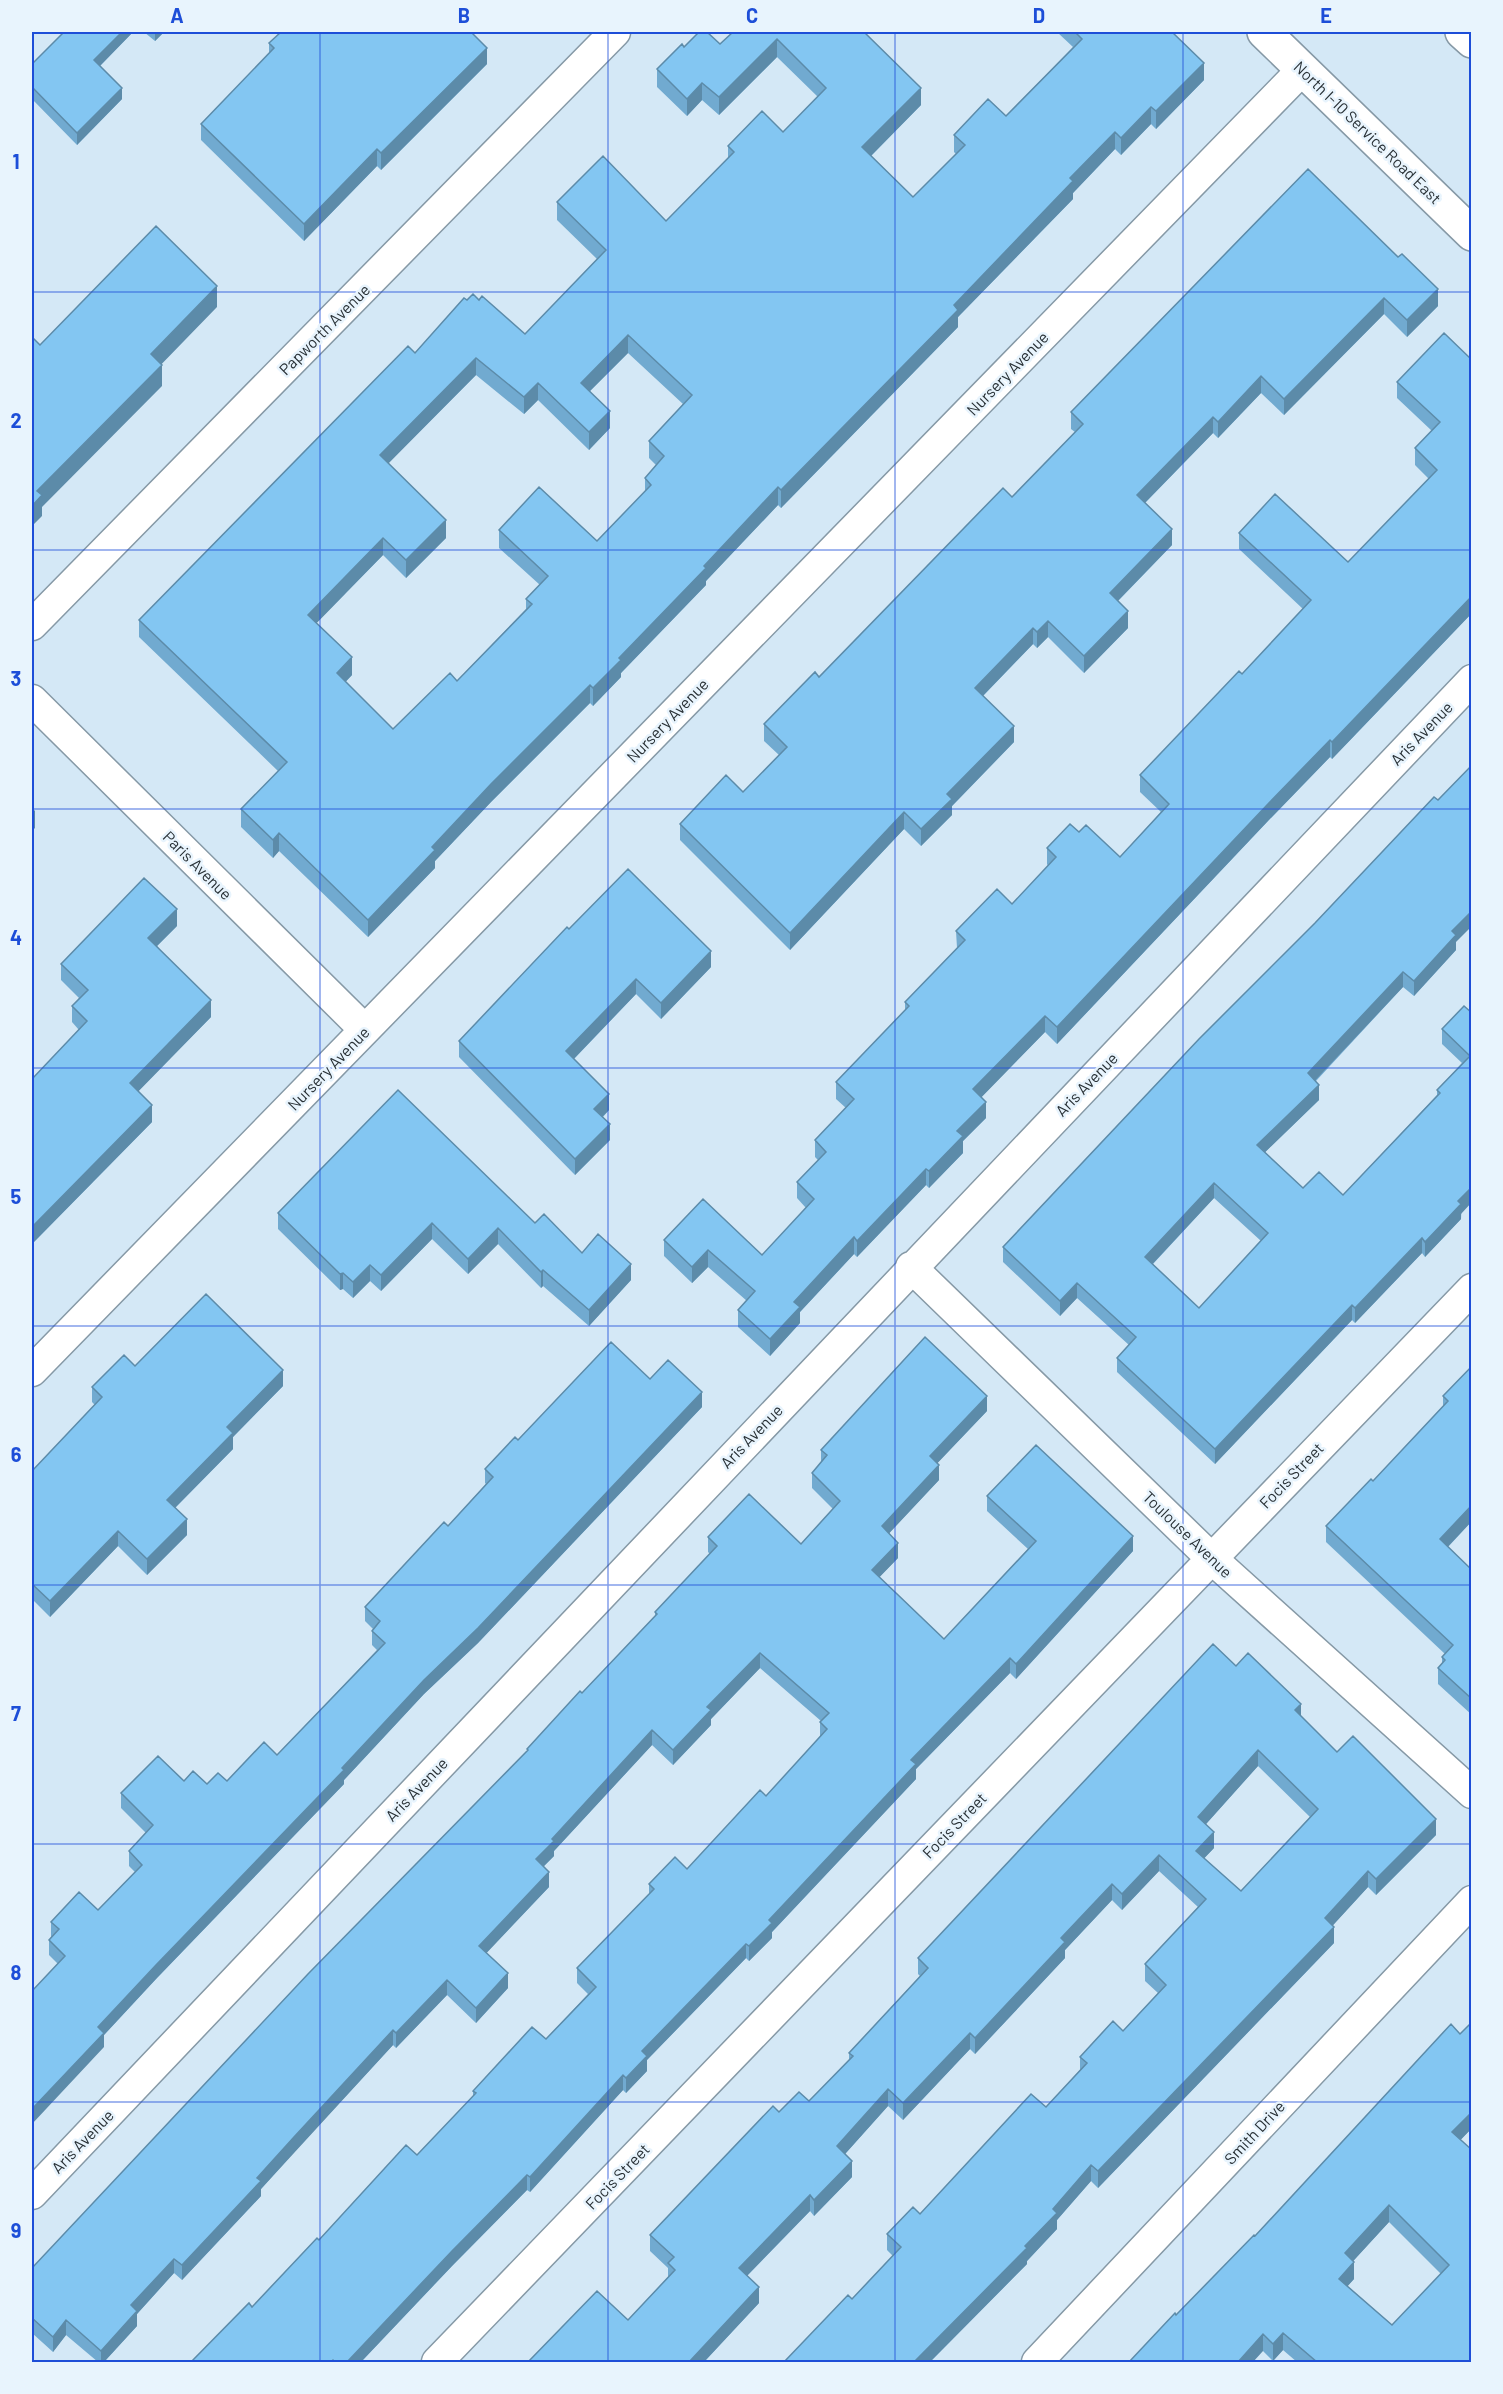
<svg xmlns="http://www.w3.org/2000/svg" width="1503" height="2394" font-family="Barlow,sans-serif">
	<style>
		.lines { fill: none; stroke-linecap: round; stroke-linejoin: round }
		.minor-casing { stroke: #8699a6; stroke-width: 33 }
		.tertiary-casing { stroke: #8699a6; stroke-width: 36 }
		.motorway-casing { stroke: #8699a6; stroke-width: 36 }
		.minor { stroke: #fff; stroke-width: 30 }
		.tertiary { stroke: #fff; stroke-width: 33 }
		.motorway { stroke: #fff; stroke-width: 33 }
		.wall { fill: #71aad0; fill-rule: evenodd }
		.shaded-wall { fill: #5c8ba9 }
		.building { fill: #83c6f2; stroke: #5c8ba9; stroke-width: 1.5; fill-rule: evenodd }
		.grid { fill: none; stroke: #1d4ed8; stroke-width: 1.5; stroke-opacity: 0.55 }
		.labels { text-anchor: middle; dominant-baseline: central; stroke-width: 5; stroke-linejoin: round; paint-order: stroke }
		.street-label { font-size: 16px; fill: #283035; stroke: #e8f4fd }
		.neatline { fill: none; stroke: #1d4ed8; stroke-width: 2 }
		.grid-label { font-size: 20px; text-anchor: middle; font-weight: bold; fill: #1d4ed8 }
	</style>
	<rect width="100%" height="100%" fill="#d4e8f6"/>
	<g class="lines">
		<g class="minor-casing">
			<path id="minor" d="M32,625L615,32
				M32,700L365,1030
				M911,1267L1211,1558L1472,1793
				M32,1371L1303,69
				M32,2194L1472,680
				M437,2362L1472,1289
				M1037,2362L1472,1901"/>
		</g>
		<g class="tertiary-casing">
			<path id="tertiary" d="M1264,32L1472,234"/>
		</g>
		<g class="motorway-casing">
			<path id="motorway" d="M1462,32L1472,41"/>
		</g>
		<use href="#minor" class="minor"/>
		<use href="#tertiary" class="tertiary"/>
		<use href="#motorway" class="motorway"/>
	</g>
	<path class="wall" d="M64,32H133L100,66L122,99L77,145L32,99V64Z
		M144,32H164L155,41Z
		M864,32L921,105L871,156L913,197L956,154L954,152V135L1006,116L1073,47L1057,32H1172L1204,80L1156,129L1151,124L1121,155L1115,149L1073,193V199L958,317V327L781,508L778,505L706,581V585L621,673V677L593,706L590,703L491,802L435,861V868L368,937L279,851L273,858L241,827V809L278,771L139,637V620L415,353L467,300H479L525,334L597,259L557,220V202L666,221L728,158V146L783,132L818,97L777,57L719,115L702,100L687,116L657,87V69L684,47ZM628,353L683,404L649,441V458L656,465L645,478V492L597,541L499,530V548L540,585L526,599V609L457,681L393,729L345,682L352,675L316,623L383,555L406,578L446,538L388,463L476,375L524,414L538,400L589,450L610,428L590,391Z
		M269,43L487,64L381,170L377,166L304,241L201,140V124L269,54Z
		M1308,169L1438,306L1407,337L1384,314L1284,415L1261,393L1218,438L1213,433L1145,503L1172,545L1118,601L1128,628L1084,673L1048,637L1037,648L1033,644L983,696L1014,742L952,806V815L921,846L904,829L790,950L680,840V824L743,792L779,755L764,741V724L819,677L1012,497L1075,432L1071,429V412Z
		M1472,360V613L1332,759L1330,757L1267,822L1057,1044L1045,1032L981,1097L986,1118L963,1141V1153L929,1188L926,1185L857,1257L854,1254L800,1312V1323L770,1356L738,1327V1310L747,1301L708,1267L692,1283L664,1256V1240L762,1255L806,1208L797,1198V1182L818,1160L815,1157V1140L846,1108L836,1099V1082L905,1011V1002L957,948L956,931L1012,904L1048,866L1047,864V848L1079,832L1120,857L1161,812L1140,792V775L1242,674L1303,609L1239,549V533L1348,562L1429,479L1415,465V448L1432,431L1397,398V382Z
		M177,926L157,946L211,1017L138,1091L152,1122L32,1244V1079L79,1030L72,1022V1006L79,998L61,980V964Z
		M569,929L711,967L661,1019L636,994L574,1059L609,1110L603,1117L610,1140L575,1175L459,1057V1041Z
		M1456,942V950L1414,996L1403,987L1316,1081L1319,1100L1265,1152L1303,1188L1343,1195L1437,1095V1090L1462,1063L1442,1044V1029L1472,1013L1461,1219L1425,1257L1422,1253L1355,1323L1352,1320L1215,1464L1117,1372V1358L1129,1345L1077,1298L1060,1316L1003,1262V1247L1199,1039ZM1214,1198L1261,1241L1199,1308L1153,1264Z
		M278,1213L535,1223L582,1253L631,1280L589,1326L543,1286L541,1288L498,1244L468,1274L432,1239L381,1291L370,1281L353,1298L343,1289L340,1290L278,1229Z
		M135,1366L283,1386L233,1437V1449L175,1508L187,1535L147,1575L118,1546L50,1617L32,1599V1471L95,1405L92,1402V1387Z
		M1472,1366V1521L1448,1547L1472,1570V1715L1438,1684V1668L1442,1664V1657L1445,1654L1326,1542V1526L1373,1481L1443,1406V1396Z
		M650,1379L702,1407L478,1643L424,1694L344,1780V1784L156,1979L104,2035V2047L57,1963L49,1955V1940L51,1937V1922L98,1910L135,1872L129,1866V1851L146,1833L121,1808V1793L184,1781L207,1784L227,1781L277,1755L377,1650L372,1645V1631L373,1629L365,1621V1607L448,1526L486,1484L485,1483V1469L518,1440Z
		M987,1411L937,1463L939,1480L889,1533L898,1558L879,1577L944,1639L1028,1549L987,1511V1496L1133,1551L1016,1679L1010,1673L916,1769V1779L772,1932V1938L749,1961L746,1958L647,2060V2071L626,2093L623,2090L530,2192L527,2190L452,2266L361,2362H191L252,2307L319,2240L417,2155L473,2097V2091L546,2039L588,1994L577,1983V1968L649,1894V1884L687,1869L766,1796L820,1737V1722L821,1721L760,1668L711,1719V1725L673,1765L652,1745L554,1851V1856L544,1866L549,1887L486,1953L508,1988L476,2023L447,1995L396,2048L393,2045L294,2152L261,2189V2196L182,2280L174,2273L137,2314V2326L104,2362H98L66,2335L53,2352L32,2333V2268L527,1752V1749L582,1693L655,1616V1612L710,1554L708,1552V1537L801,1544L833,1509L812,1488V1473L821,1462V1450Z
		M1236,1666L1301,1717L1337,1752L1436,1835L1376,1895L1368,1887L1332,1926L1334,1943L1098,2188L1091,2181L1057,2220V2229L1027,2261V2264L930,2362H784L852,2299L893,2256L887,2250V2234L920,2214L1046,2107L1080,2070V2057L1123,2031L1158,1993L1145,1981V1964L1198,1907L1159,1871L1122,1910L1112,1900L1065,1950V1958L975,2054L970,2049L903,2120L888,2106L845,2154L852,2177L814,2216L810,2211L747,2276L759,2303L704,2362H528L628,2320L668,2277V2268L650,2251V2235L779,2112L809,2101L849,2061V2053L920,1976L918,1974V1958ZM1258,1766L1310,1817L1241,1891L1204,1858L1214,1848L1206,1824Z
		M1472,2022V2128L1460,2140L1472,2362H1297L1283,2350L1273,2361L1263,2351L1176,2315ZM1389,2222L1441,2274L1392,2325L1347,2286L1354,2279L1353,2261Z"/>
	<path class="shaded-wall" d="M122,32H133L94,72V60Z
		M155,32H164L155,41Z
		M777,39V57L719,115V97Z
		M487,48V64L381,170V153Z
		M1204,63V80L1156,129V111Z
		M702,83V100L687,116V99Z
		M122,88V99L77,145V133Z
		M921,88V105L862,165V147Z
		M1151,107V124L1121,155V138Z
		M1115,132V149L1073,193V199L958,317V327L781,508V490L1070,178Z
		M377,149V166L304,241V224Z
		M217,286V307L151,375V354Z
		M1438,289V306L1407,337V320Z
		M1384,298V314L1284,415V399Z
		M628,335V353L581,400V383Z
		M476,358V375L380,472V455Z
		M162,365V386L42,507V516L32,526V506L37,491Z
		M1261,376V393L1218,438V422Z
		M538,383V400L524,414V397Z
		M610,411V428L589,450V432Z
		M1213,417V433L1137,511V495Z
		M778,487V505L706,581V585L621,673V677L593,706V688L619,658Z
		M446,520V538L406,578V560Z
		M1172,529V545L1110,609V593Z
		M383,538V555L308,632V615Z
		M1472,596V613L1332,759V742Z
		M1128,611V628L1084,673V656Z
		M1048,621V637L1037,648V632Z
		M1033,628V644L975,704V688Z
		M352,657V675L337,691V673Z
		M590,685V703L491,802L435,861V868L368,937V920L432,847L491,784Z
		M1014,726V742L952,806V815L921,846V829L947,794Z
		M1330,740V757L1267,822L1057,1044V1027L1267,805Z
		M35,810V828L32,831V813Z
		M904,812V829L790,950V933Z
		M279,833V851L273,858V840Z
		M177,909V926L148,955V938Z
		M1472,911V926L1456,942V950L1414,996V981L1452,931Z
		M711,951V967L661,1019V1003Z
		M1403,972V987L1308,1088V1073Z
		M636,979V994L566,1067V1051Z
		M211,1000V1017L130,1100V1083Z
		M1045,1016V1032L973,1106V1089Z
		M1319,1085V1100L1257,1160V1145Z
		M609,1094V1110L594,1125V1109Z
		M986,1102V1118L963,1141V1153L929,1188V1171L957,1131Z
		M152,1105V1122L32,1244V1227Z
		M610,1124V1140L575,1175V1159Z
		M926,1169V1185L857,1257V1241Z
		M1214,1183V1198L1145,1272V1257Z
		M1472,1187V1202L1461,1214V1219L1425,1257V1242L1458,1201Z
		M432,1223V1239L381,1291V1275Z
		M498,1228V1244L468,1274V1259Z
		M854,1237V1254L800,1312V1323L770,1356V1339L794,1302Z
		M1422,1238V1253L1355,1323V1308Z
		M708,1250V1267L692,1283V1267Z
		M631,1264V1280L589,1326V1310Z
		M370,1265V1281L353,1298V1282Z
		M543,1270V1286L541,1288V1272Z
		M343,1273V1289L340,1290V1274Z
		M1077,1283V1298L1060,1316V1301Z
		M1352,1305V1320L1215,1464V1449Z
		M283,1370V1386L233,1437V1449L167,1516V1500L227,1427Z
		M702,1392V1407L478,1643L424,1694L344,1780V1784L156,1979L104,2035V2047L32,2124V2109L98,2027L424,1680Z
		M987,1396V1411L930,1471V1456Z
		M939,1465V1480L882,1541V1526Z
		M1472,1505V1521L1440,1555V1539Z
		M187,1519V1535L147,1575V1559Z
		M118,1531V1546L50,1617V1601Z
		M1133,1536V1551L1016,1679V1664Z
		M898,1543V1558L872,1585V1570Z
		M760,1653V1668L711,1719V1725L673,1765V1750L707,1707Z
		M1010,1658V1673L916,1769V1779L772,1932V1938L749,1961V1946L769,1920L911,1760Z
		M1301,1704V1720L1295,1710Z
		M652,1730V1745L554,1851V1856L536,1874V1859L552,1839Z
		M1258,1750V1766L1198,1833V1817Z
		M1436,1819V1835L1376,1895V1879Z
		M1214,1832V1848L1196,1867V1851Z
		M1159,1855V1871L1122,1910V1894Z
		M1368,1871V1887L1325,1934V1918Z
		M549,1872V1887L479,1961V1946Z
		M1112,1884V1900L1065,1950V1958L975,2054V2038L1061,1938Z
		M1334,1927V1943L1098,2188V2171Z
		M746,1944V1958L647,2060V2071L626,2093V2078L642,2051Z
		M508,1973V1988L476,2023V2008Z
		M447,1980V1995L396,2048V2033Z
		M393,2030V2045L261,2189V2196L182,2280V2265L257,2178L294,2137Z
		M970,2033V2049L903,2120V2103Z
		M623,2075V2090L530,2192V2177Z
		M888,2089V2106L837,2163V2146Z
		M1472,2112V2128L1452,2149V2132Z
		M852,2161V2177L814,2216V2200Z
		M1091,2165V2181L1057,2220V2229L1027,2261V2264L930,2362H914L1025,2246L1053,2209Z
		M527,2175V2190L452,2266L361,2362H347L452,2251Z
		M810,2195V2211L739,2284V2268Z
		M1389,2205V2222L1345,2270V2253Z
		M174,2259V2273L137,2314V2326L104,2362H101V2351L131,2305Z
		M1354,2262V2279L1339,2296V2279Z
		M759,2287V2303L704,2362H689Z
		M66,2320V2335L53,2352V2337Z
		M1283,2333V2350L1273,2361V2344Z
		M1263,2334V2351L1253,2362H1238Z"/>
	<path class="building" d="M64,32H122L94,60L122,88L77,133L32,87V64Z
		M281,32H471L487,48L381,153L377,149L304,224L201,124L274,48L269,43Z
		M699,32H707L720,44L733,32H864L921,88L862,147L913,197L965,145L954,135L988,99L1006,116L1082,39L1075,32H1172L1204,63L1156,111L1151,107L1121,138L1115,132L1070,178L1073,181L954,305L958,310L781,490L778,487L704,566L706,568L619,658L621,660L593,688L590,685L491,784L432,847L435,850L368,920L279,833L273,840L241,809L287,762L139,620L408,346L415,353L464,298L467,300L473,294L479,300L482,296L525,334L606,250L557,202L603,156L666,221L734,152L728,146L762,111L783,132L826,88L777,39L719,97L702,83L687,99L657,69L682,44L684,47ZM628,335L692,395L649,441L664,456L645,478L651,485L597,541L539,487L499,530L548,576L526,599L532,604L457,681L450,673L393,729L337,673L352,657L308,615L383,538L406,560L446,520L380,455L476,358L524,397L538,383L589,432L610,411L581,383Z
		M1308,169L1398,257L1402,254L1438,289L1407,320L1384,298L1284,399L1261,376L1218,422L1213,417L1137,495L1172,529L1110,593L1128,611L1084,656L1048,621L1037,632L1033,628L975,688L1014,726L947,794L952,799L921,829L904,812L790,933L680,824L726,775L743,792L787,747L764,724L815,672L819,677L1003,488L1012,497L1083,424L1071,412Z
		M156,226L217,286L151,354L162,365L37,491L42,495L32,506V337L40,345Z
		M1444,333L1472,360V596L1332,742L1330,740L1267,805L1057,1027L1045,1016L973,1089L986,1102L957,1131L963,1136L929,1171L926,1169L857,1241L854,1237L794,1302L800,1307L770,1339L738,1310L755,1291L708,1250L692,1267L664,1240L703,1199L762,1255L814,1199L797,1182L826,1152L815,1140L854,1099L836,1082L909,1006L905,1002L965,940L956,931L997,889L1012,904L1056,857L1047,848L1070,824L1079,832L1086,825L1120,857L1169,804L1140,775L1239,671L1242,674L1311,600L1239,533L1275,494L1348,562L1437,470L1415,448L1440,422L1397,382Z
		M1472,765V911L1452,931L1456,935L1414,981L1403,972L1308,1073L1319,1085L1257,1145L1303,1188L1319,1172L1343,1195L1440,1093L1437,1090L1470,1056L1442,1029L1464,1006L1472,1013V1187L1458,1201L1461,1204L1425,1242L1422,1238L1355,1308L1352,1305L1215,1449L1117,1358L1136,1337L1077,1283L1060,1301L1003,1247L1199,1039L1315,923L1434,797L1438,800ZM1214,1183L1268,1233L1199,1308L1145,1257Z
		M628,869L711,951L661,1003L636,979L566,1051L609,1094L594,1109L610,1124L575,1159L459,1041L567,927L569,929Z
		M144,878L177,909L148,938L211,1000L130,1083L152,1105L32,1227V1079L87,1021L72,1006L88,990L61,964Z
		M398,1090L535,1223L544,1214L582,1253L598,1234L631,1264L589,1310L543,1270L541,1272L498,1228L468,1259L432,1223L381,1275L370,1265L353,1282L343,1273L340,1274L278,1213Z
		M206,1294L283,1370L227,1427L233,1433L167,1500L187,1519L147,1559L118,1531L50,1601L32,1584V1471L102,1397L92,1387L124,1355L135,1366Z
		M925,1337L987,1396L930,1456L939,1465L882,1526L898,1543L872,1570L944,1639L1036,1541L987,1496L1036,1445L1133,1536L1016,1664L1010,1658L911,1760L916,1764L769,1920L772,1923L749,1946L746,1944L642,2051L647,2056L626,2078L623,2075L530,2177L527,2175L452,2251L347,2362H335L333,2360L331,2362H191L249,2303L252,2307L317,2238L319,2240L406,2145L417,2155L476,2093L473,2091L532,2027L546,2039L596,1987L577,1968L654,1889L649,1884L675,1857L687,1869L760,1790L766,1796L827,1729L820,1722L829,1713L760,1653L707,1707L711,1710L673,1750L652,1730L552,1839L554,1841L536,1859L549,1872L479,1946L508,1973L476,2008L447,1980L396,2033L393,2030L294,2137L257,2178L261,2181L182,2265L174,2259L131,2305L137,2311L101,2351L66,2320L53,2337L32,2318V2268L308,1974L528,1750L527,1749L580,1691L582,1693L657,1614L655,1612L717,1546L708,1537L749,1494L801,1544L840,1501L812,1473L827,1455L821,1450Z
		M611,1342L650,1379L668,1360L702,1392L478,1628L424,1680L342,1768L344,1770L156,1965L98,2027L104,2033L32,2109V1991L65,1956L49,1940L59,1929L51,1922L79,1892L98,1910L142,1865L129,1851L153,1825L121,1793L158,1756L184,1781L193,1771L207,1784L218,1773L227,1781L264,1742L277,1755L385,1643L372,1631L380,1621L365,1607L444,1522L448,1526L493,1477L485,1469L515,1437L518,1440Z
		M1472,1366V1505L1440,1539L1472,1570V1699L1438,1668L1445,1660L1442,1657L1453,1645L1326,1526L1371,1479L1373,1481L1448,1401L1443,1396Z
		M1213,1644L1236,1666L1248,1653L1301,1704L1295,1710L1337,1752L1353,1736L1436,1819L1376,1879L1368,1871L1325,1918L1334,1927L1098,2171L1091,2165L1053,2209L1057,2213L1025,2246L1027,2248L914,2362H784L848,2295L852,2299L901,2247L887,2234L913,2207L920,2214L1031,2094L1046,2107L1087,2063L1080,2057L1113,2021L1123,2031L1166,1985L1145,1964L1206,1899L1159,1855L1122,1894L1112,1884L1061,1938L1065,1942L975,2038L970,2033L903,2103L888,2089L837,2146L852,2161L814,2200L810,2195L739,2268L759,2287L689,2362H528L597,2291L628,2320L675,2270L668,2263L674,2257L650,2235L773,2106L779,2112L799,2092L809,2101L853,2056L849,2053L928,1968L918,1958ZM1258,1750L1318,1809L1241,1891L1196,1851L1214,1832L1198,1817Z
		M1472,2022V2112L1452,2132L1472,2150V2362H1317L1283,2333L1273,2344L1263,2334L1238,2362H1129L1175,2313L1176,2315L1254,2235L1255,2236L1451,2024L1460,2034ZM1389,2205L1449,2265L1392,2325L1339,2279L1354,2262L1345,2253Z"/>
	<path class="grid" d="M320,32V2362M608,32V2362M895,32V2362M1183,32V2362M32,292H1472M32,550H1472M32,809H1472M32,1068H1472M32,1326H1472M32,1585H1472M32,1844H1472M32,2102H1472"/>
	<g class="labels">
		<g class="street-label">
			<text transform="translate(1368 132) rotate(44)">North I-10 Service Road East</text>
			<text transform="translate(324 329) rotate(-45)">Papworth Avenue</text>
			<text transform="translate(1007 373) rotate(-46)">Nursery Avenue</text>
			<text transform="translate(667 720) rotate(-46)">Nursery Avenue</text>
			<text transform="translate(1421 733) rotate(-46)">Aris Avenue</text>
			<text transform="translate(198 865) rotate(45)">Paris Avenue</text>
			<text transform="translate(328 1068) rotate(-46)">Nursery Avenue</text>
			<text transform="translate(1086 1084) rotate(-46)">Aris Avenue</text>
			<text transform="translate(751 1436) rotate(-46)">Aris Avenue</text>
			<text transform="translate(1291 1475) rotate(-46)">Focis Street</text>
			<text transform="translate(1188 1534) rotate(44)">Toulouse Avenue</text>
			<text transform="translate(416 1789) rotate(-46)">Aris Avenue</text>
			<text transform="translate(954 1825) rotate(-46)">Focis Street</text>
			<text transform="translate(1254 2132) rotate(-47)">Smith Drive</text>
			<text transform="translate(82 2141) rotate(-46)">Aris Avenue</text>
			<text transform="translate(617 2176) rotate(-46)">Focis Street</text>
		</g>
	</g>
	<rect width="1503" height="2394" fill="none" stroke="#e8f4fd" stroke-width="66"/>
	<rect x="33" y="33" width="1437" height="2328" class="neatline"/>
	<g class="grid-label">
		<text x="177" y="23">A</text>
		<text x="464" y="23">B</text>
		<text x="752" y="23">C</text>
		<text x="1039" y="23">D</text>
		<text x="1326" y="23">E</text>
		<text x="16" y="169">1</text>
		<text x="16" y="428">2</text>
		<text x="16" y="686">3</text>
		<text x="16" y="945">4</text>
		<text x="16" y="1204">5</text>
		<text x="16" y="1462">6</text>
		<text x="16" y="1721">7</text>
		<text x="16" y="1980">8</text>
		<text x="16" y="2238">9</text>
	</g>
</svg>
